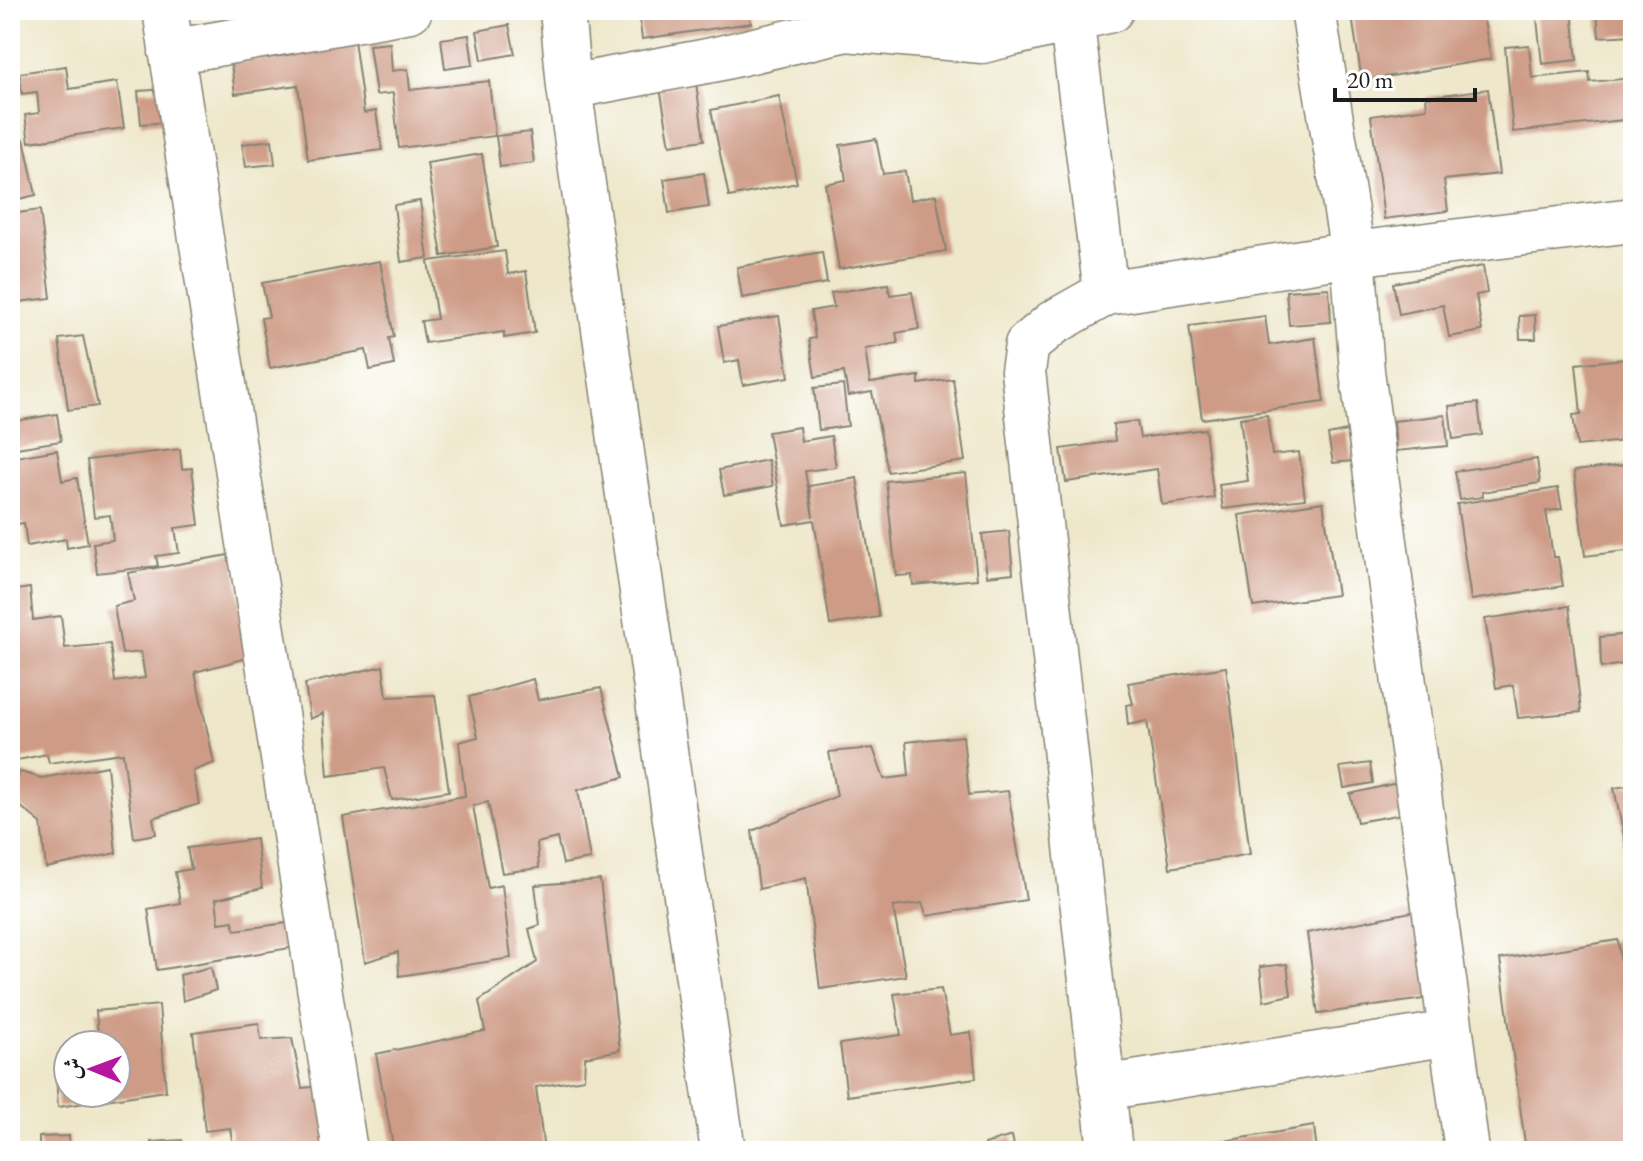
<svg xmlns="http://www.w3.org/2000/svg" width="1643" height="1161" font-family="'EB Garamond',Amiri,serif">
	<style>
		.building { fill: #ce9b86 }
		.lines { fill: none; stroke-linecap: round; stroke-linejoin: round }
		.minor-casing { stroke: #858273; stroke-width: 47 }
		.minor { stroke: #fff; stroke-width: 44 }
	</style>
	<rect width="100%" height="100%" fill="#fff"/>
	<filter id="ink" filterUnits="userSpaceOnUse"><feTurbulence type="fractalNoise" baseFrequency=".0125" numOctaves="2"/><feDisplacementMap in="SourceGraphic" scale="16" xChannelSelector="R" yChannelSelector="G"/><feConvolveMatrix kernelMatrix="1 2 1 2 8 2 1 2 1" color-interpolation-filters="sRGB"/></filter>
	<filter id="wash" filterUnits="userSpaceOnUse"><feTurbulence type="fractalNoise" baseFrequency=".006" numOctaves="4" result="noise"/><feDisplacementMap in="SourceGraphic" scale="32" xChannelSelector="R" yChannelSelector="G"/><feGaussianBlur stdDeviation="1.8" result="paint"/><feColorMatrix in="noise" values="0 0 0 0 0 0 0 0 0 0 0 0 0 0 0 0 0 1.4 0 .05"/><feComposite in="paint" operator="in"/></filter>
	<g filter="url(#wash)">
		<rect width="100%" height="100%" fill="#eee7ca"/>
		<g id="blocks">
			<path class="building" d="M638,10H749L751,23L642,39Z
				M1351,10H1482L1491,59L1362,81Z
				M1536,10H1572L1577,60L1542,64Z
				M1597,10H1633V35L1599,37Z
				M509,25L515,54L482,60L477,31Z
				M469,35L473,65L445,69L441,39Z
				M354,40L364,113L376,111L382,150L308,160L298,85L235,94L231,63L294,54V48Z
				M390,43L392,71L408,69L410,90L489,81L495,136L399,148L393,93L376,95L369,45Z
				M1529,45L1532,78L1589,72L1590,82L1633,78V119L1513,132L1505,47Z
				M66,66L69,89L117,82L124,128L29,142L25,115L39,113L37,92L22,94L19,73Z
				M696,83L704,140L670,145L660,88Z
				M168,89L171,122L141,124L138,91Z
				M1488,89L1499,174L1444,180L1448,211L1384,219L1371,116L1427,108L1426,97Z
				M779,96L797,183L729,197L711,110Z
				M530,132L534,163L500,167L496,136Z
				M24,139L36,195L19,199L14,170L10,171V141Z
				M876,139L883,174L905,171L910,200L936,195L946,251L839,269L825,184L846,180L840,145Z
				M272,140L275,164L246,167L242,144Z
				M482,154L497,247L442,256L427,163Z
				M704,173L709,207L669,213L664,179Z
				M420,201L428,258L401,262L394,205Z
				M40,210L51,298L10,303V214Z
				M505,251L508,274L526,271L535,333L504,338V332L425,343L421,321L437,319L428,261Z
				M822,252L827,283L742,298L737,267Z
				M380,261L394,337L389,338L394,365L370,370L366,350L270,368L261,318L269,317L262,283Z
				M1483,266L1487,293L1476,295L1482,331L1449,337L1443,305L1399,314L1393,283Z
				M888,284L890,295L912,292L919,329L896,333L898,343L865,349L870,383L919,376V384L953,379L965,461L888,472L872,392L848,396L844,372L815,377L809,339L815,338L811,311L834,307L831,293Z
				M1329,288L1331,322L1289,325L1286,291Z
				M10,313H15L19,349L10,350Z
				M1535,315L1536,339H1520L1519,316Z
				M779,316L789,377L743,385L739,360L724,363L718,326Z
				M1265,316L1269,345L1315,338L1324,402L1202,419L1189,326Z
				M83,336L98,406L68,410L59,339Z
				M1633,358V440L1577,446L1573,415L1581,414L1576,364Z
				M843,385L848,426L819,430L814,388Z
				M1478,403L1482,435L1453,439L1449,406Z
				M57,414L61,441L10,449V422Z
				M1267,415L1272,455L1299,452L1305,499L1223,509L1219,485L1248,481L1240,418Z
				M1445,415L1448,446L1396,451L1394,421Z
				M1137,421L1140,438L1205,429L1214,498L1162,505L1157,469L1066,482L1061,449L1115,441L1113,424Z
				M799,427L801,441L831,436L836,467L805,471L813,517L809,486L857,478L879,617L830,625L814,520L784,525L768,432Z
				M1347,431L1352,461L1333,463L1328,435Z
				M180,449L182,469L192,468L199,525L175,528L179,553L156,556L158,566L97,573L93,543L113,540L110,515L94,517L87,460Z
				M57,450L62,481L77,478L88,544L67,548L66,539L27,546L24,523L10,525V458Z
				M1537,459L1540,483L1482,492L1483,497L1460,500L1455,471Z
				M768,460L773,486L724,495L719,470Z
				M1633,464V550L1585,556L1574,471Z
				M966,473L977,579L913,585L912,575L896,576L886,481Z
				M1558,488L1562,509L1546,511L1553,557H1558L1563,586L1471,600L1457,504Z
				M1323,502L1337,595L1253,607L1239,515Z
				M1009,531L1013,573L987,576L982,534Z
				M234,554L247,658L195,672L214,763L193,771L199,804L153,818L156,834L134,838L123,753L49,763L47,754L13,761L10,591L30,588L33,620L61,616L65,648L110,644L115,682L145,678L141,652L122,654L114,606L134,601L128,573Z
				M1569,606L1581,712L1518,718L1513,685L1496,688L1485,619Z
				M1630,634L1633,662L1601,668L1600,637Z
				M383,666L387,697L435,695L449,791L392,800L384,768L328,776L323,713L310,719L305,684Z
				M1226,667L1250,854L1170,868L1147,721L1128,725L1126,705L1133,704L1128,683Z
				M1633,677V706H1632L1626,678Z
				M533,679L538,700L601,688L624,777L578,790L590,859L563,864L557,838L537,843L539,868L502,873L488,802L473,806L488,888L502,885L511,958L399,976L398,952L365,962L343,817L465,796L459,742L478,737L469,697Z
				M963,736L969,795L1008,791L1026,900L927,916L922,903L893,907L906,976L820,989L806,878L759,889L752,831L837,796L829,752L873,748L884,779L909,776L906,742Z
				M1370,763L1373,783L1344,788L1340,767Z
				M107,766L116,853L46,868L41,823L10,798L20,772L42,778Z
				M1397,783L1403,814L1357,822L1350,794Z
				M1633,785V875L1632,876L1614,788Z
				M256,839L262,888L216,899L219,923L233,921L235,930L294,922L296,947L157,970L148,909L180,903L175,872L191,869L187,848Z
				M600,880L620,1050L585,1057L584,1079L536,1087L544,1151H394L376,1054L485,1031L479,1001L537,962L529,929L540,925L535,885Z
				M1426,909L1438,997L1318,1014L1307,933Z
				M1618,940L1626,1000L1633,999V1151H1526L1500,959Z
				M1287,964L1291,995L1264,1001L1260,967Z
				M211,967L216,990L183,1001L180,975Z
				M941,989L950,1035L971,1032L976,1078L847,1096L840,1044L901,1035L894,994Z
				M159,1005L166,1091L58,1107L56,1074L68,1072V1093H116V1045H99L96,1011Z
				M259,1023L261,1040L292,1038L302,1088L322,1086L331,1151H234L230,1128L205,1131L193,1032Z
				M1314,1126L1317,1151H1178L1177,1149Z
				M69,1136L70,1151H39V1137Z
				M1012,1136L1015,1151H986L985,1144Z
				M182,1140V1151H151V1142Z"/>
		</g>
	</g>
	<g filter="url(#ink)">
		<use href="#blocks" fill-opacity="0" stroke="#858273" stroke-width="2"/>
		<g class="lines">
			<g class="minor-casing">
				<path id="minor" d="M165,10L345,1151
					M562,10L569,87L723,1151
					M1313,10L1353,254L1362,371L1467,1151
					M1071,17L1106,293
					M171,52L410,10
					M569,87L712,60L846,29L982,41L1111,10
					M1102,1088L1451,1033
					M1110,1151L1023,371L1027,345L1053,323L1106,293L1353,254L1633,220"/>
			</g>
			<use href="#minor" class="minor"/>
		</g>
	</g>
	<rect width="1643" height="1161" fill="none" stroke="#fff" stroke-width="40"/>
	<g transform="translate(92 1069) rotate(271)"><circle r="38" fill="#ffffff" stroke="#a4a4a4" stroke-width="2"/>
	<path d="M0-6L14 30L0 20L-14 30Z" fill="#b5179e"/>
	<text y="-12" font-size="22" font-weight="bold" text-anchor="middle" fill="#1c1c1c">ش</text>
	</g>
	<path d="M1335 88v12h140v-12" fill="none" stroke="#1c1c1c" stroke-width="4"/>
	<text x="1347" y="88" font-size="24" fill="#1c1c1c" stroke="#ffffff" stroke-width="6" paint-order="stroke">20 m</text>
</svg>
